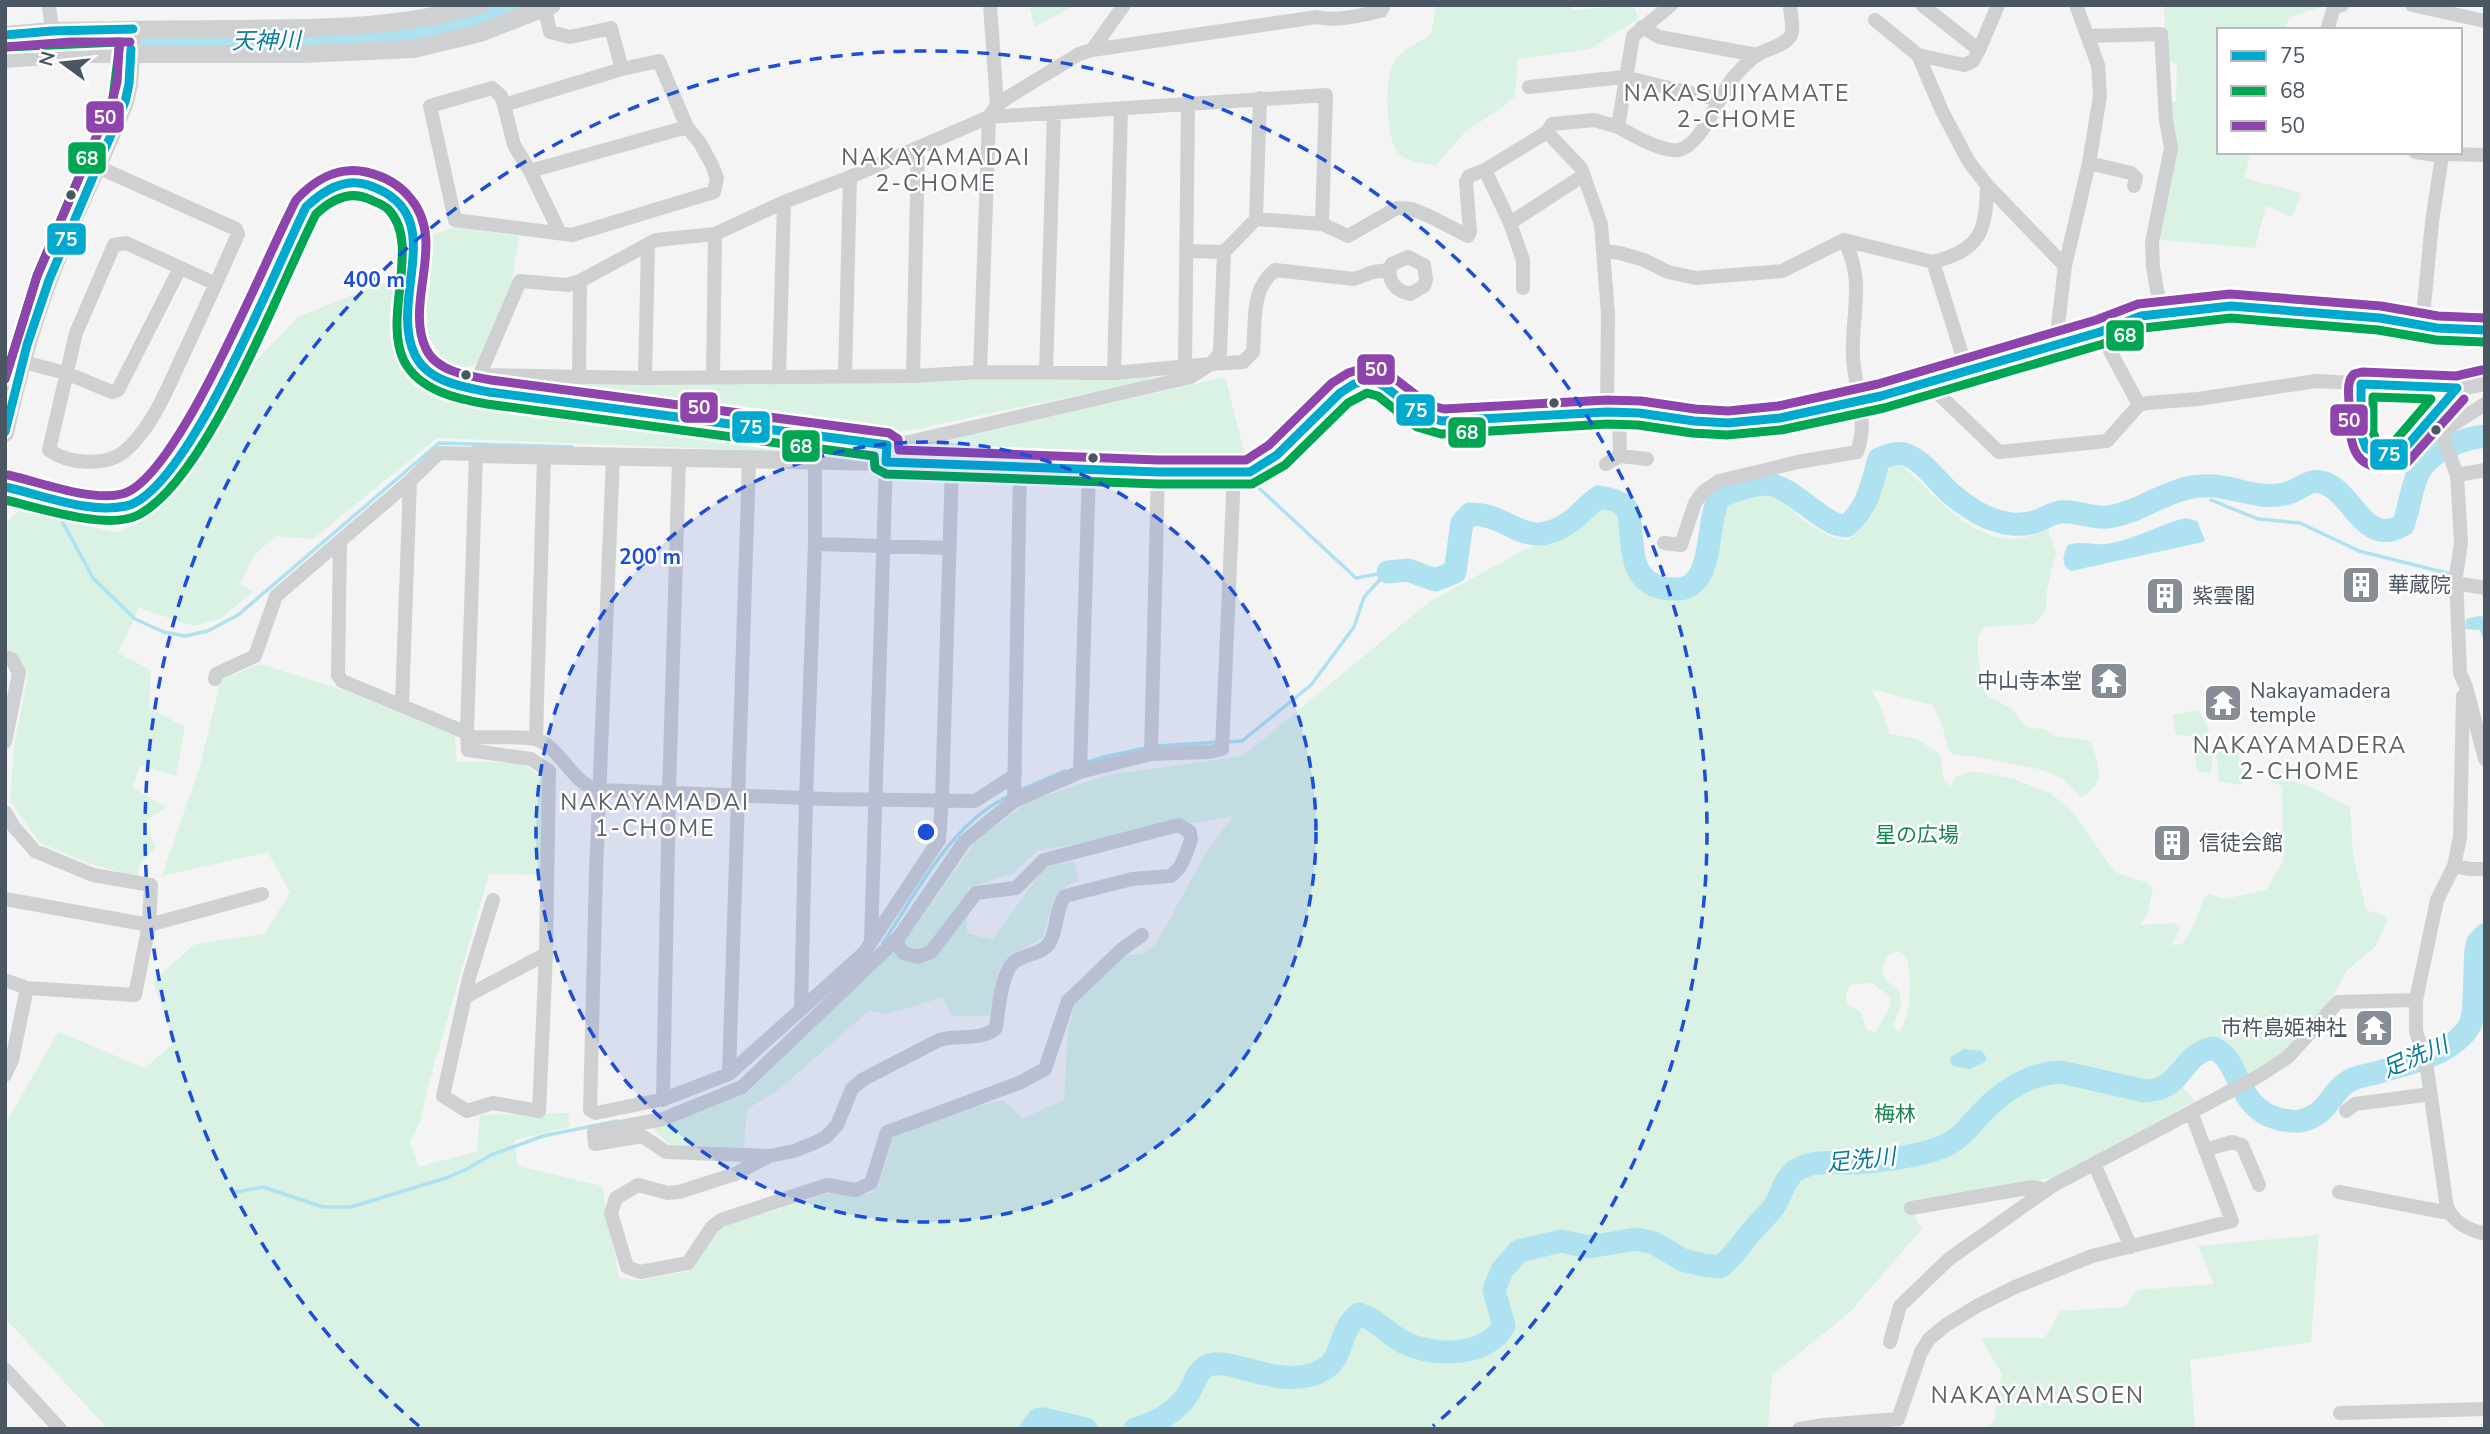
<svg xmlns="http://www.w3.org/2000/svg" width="2490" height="1434" font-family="'Nunito Sans','Noto Sans JP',sans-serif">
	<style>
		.green { fill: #d9f2e3; fill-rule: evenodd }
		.water { fill: #aee2f0 }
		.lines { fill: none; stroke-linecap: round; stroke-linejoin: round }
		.stream { stroke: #aee2f0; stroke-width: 3.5 }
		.river { stroke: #aee2f0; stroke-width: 23 }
		.minor { stroke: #ced0d2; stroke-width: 14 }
		.tertiary { stroke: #ced0d2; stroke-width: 18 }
		.bus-1-casing { stroke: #fff; stroke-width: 14 }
		.bus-2-casing { stroke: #fff; stroke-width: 14 }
		.bus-3-casing { stroke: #fff; stroke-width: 14 }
		.bus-1 { stroke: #00a9ce; stroke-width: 9 }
		.bus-2 { stroke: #00a651; stroke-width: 9 }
		.bus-3 { stroke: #8e44ad; stroke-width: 9 }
		.ring { fill: none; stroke: #1d4ed8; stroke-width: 3.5; stroke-dasharray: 12 9 }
		.bus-dot { fill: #4a5661; stroke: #fff; stroke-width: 2.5 }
		.labels { text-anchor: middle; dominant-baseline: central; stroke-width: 5; stroke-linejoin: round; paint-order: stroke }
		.poi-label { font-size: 21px; fill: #4a5661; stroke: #fff; text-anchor: start }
		.park-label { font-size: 21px; fill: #17864f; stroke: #fff }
		.water-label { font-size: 23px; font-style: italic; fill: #0c7c9b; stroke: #fff }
		.neighbourhood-label { font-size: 23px; letter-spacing: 2px; fill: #5f6368; stroke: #fff }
		.centre { fill: #1d4ed8; stroke: #fff; stroke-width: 3.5 }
		.ring-label { font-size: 21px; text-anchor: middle; font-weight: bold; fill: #1d4ed8; stroke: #fff; stroke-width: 5; stroke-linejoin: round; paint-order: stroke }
		.line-badge { stroke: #fff; stroke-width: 2.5 }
		.badge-label { font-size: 19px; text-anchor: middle; font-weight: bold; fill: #fff }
	</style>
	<rect width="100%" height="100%" fill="#f4f4f4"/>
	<path class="green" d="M1029,5H1075L1035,27Z
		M1436,5H1571L1573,10L1634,5L1638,19L1590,49L1518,59L1515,96L1503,107L1466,131L1435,166C1424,163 1407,162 1399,154C1384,137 1383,70 1399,55C1408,47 1421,41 1431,34Z
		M2164,5H2329L2289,17L2285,30H2219V152H2251L2244,178L2301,193L2292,217L2266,206L2255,248L2159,240L2167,104L2176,101L2177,64L2166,60Z
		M455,227L519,236L512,282L480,362L460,369L446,365L421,324L431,235Z
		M391,280L407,364L422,388L467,400L796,444V452L437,438L313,539L275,536L253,557L240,584L253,592L219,619L194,626L139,608L118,653L151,670L149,708L185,727L176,776L140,765L133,788L166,807L143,824L156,847L140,864L137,877L94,865L40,843L10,801L14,745L28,674L15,653L5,650L7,521L21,509L117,533L144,519L250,367L298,317Z
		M1156,375L1146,381L896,433L857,432L491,383Z
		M1225,377L1246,459L914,452L915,448Z
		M1895,463L1905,468C1934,494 1968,538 2011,539C2023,539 2036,534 2048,530L2056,552L2047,590L2046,610L2034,624L1984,627C1971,643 1982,672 1984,691L1988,696L2012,709L2025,725L2030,728L2045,729L2055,736L2086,740L2092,744C2098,766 2107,784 2081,797L2063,779L2039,769L1972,756L1954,755L1949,751L1940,718L1932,705L1871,689L1881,707L1890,734L1917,739L1940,754L1944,780L1952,787L1955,777L1972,771L2014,779L2050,793L2070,809L2115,872L2148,883L2153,889L2147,915L2140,925L2174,923L2180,929L2171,945L2182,944L2194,925L2204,898L2209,894L2225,899L2266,890L2283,862L2282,786L2272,783L2270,775L2312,787L2350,807L2353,855L2366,910L2386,916L2387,920L2376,946L2346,971L2327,1008L2285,1055L2240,1078C2212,1008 2191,1062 2157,1085L2149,1086L2113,1077L2114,1085L2147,1090L2182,1086L2195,1101L2052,1178L1906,1201L1922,1229L1849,1313L1772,1375L1768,1429H108L5,1318V1125L58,1032L145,1068L174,1043L153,981L195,944L264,934L290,893L268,852L162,876L200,766L221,680L260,664L343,690L455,736L457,762C476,762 520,759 534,771C540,776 542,782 544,790L541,875L489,874L428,1086L420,1122L410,1142L419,1167L477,1151L480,1115L568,1113L570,1127L514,1140L518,1166L602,1186L619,1278L640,1280L689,1271L720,1228L829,1193L860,1195L872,1193L879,1184L893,1138L960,1111L1002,1100L1023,1118L1064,1100L1068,1030L1075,1002L1124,955L1143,954L1156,944L1205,854L1233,816L1037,851L1014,873L968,888L967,933L992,940L1044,868L1074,861L1079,881C1052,889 1050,914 1043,938L1010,956L999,970L989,1016H951L943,997L888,1014L869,1011L776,1092L747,1109L744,1148L670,1145L651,1127L748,1092L914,928L975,842L1027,802L1107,775L1243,756L1429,602L1524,550L1571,535L1594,510L1605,505L1619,512L1631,579L1643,592L1672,602L1701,593L1713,570L1719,513L1729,501L1761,492L1775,493L1804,521L1831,537L1848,540C1879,518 1877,498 1890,466ZM1897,951C1902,953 1903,953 1906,958C1913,971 1911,1023 1898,1032L1893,1026L1901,1006L1900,993C1892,983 1877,978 1884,963C1887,956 1890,954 1897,951ZM1872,983L1891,998L1889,1009L1876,1032L1867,1030L1860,1011L1847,1004L1846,993L1850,985Z
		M2197,710C2212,722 2211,753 2212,770L2209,773L2199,772L2197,769L2192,736L2176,735L2172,715Z
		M2236,748L2241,760L2243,783L2240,785L2219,781L2216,752Z
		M2319,1235L2311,1342L2190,1360L2195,1429H1986L1994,1420L2002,1374L1981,1338H2045L2060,1311L2124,1307L2138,1290L2214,1284L2198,1246Z"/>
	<path class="water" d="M2186,518L2197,521L2205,540L2203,542L2071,571C2060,565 2063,555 2068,545C2083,540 2096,547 2112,543C2137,538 2161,524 2186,518Z
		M2479,616L2485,617V645L2480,630L2465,629L2466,619Z
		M1964,1049L1982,1051L1987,1058L1985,1062L1970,1069L1953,1066L1950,1062L1951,1057Z"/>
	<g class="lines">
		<path class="stream" d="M923,455L959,454L1209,463
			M1247,477L1356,578L1388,572
			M2211,500L2258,519L2300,523L2359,551L2451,574
			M61,519L93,578L135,619L164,632L185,636L208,631L238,615L439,443L572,447
			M1226,742L1242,741L1311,685L1354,627L1364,597L1386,573
			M1157,746L1219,742
			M1085,763L1104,757L1146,748
			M1018,791L1065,771
			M883,943C918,891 951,822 1011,795
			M236,1192L263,1187L323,1207H351L446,1178L467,1169L491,1155L543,1136L617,1121"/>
		<path class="river" d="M5,46L42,42H329L371,39L449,28L522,5
			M1388,572L1408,570L1435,580L1455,572L1462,523L1470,514C1512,514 1525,553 1570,522C1580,515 1588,504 1599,497C1612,499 1621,501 1628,511C1635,540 1625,580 1663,588C1720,600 1702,527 1720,496C1772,477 1773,480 1816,512C1826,519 1833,525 1846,526C1867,511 1872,484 1879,459C1887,456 1895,452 1904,454C1922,459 1936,480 1949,492C1959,501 1976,513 1989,518C2008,525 2022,527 2040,520C2046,517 2054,513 2060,512C2076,510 2092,519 2108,517C2145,512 2173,482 2214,486C2238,488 2264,501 2288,493C2303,489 2310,476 2327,484C2355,497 2365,547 2403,525C2409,510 2412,484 2419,472C2431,450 2461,439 2485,436
			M1031,1429L1039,1419H1043L1086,1429
			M1135,1429C1156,1422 1176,1413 1188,1394C1194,1385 1196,1373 1205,1367C1228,1352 1283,1396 1326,1368C1344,1356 1338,1331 1359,1314C1377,1319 1388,1335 1405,1343C1436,1357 1485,1357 1504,1326L1494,1290L1502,1270L1519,1251L1561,1241L1589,1247L1637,1239L1654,1243L1683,1260L1703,1265L1720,1267C1734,1256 1741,1244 1752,1231C1759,1222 1771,1213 1776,1203C1783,1191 1784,1180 1795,1171C1815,1158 1836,1164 1857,1163C1885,1160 1916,1157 1942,1147C1964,1139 1976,1116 1993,1102C2012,1085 2036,1073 2061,1072L2145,1091C2151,1090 2158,1090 2163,1087C2183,1078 2187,1052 2213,1048C2239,1058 2236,1102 2270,1116C2281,1120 2296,1124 2307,1119C2329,1111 2330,1094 2346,1083C2354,1077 2366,1075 2376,1073C2406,1064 2453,1055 2470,1025C2476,1013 2474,967 2476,950L2478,942L2485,935"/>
		<path class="minor" d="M49,5L52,31
			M544,5L550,32L570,37L611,28L622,69
			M990,5L997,105
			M1671,5L1633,36L1618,127C1632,135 1662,152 1678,150C1702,146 1719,95 1733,78C1739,71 1749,60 1757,55C1767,48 1781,48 1790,37C1795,30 1790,14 1790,5
			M1922,5L1979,50L1973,61L1964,65L1918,55L1942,111L1969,162L1987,185L2065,266
			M2412,5L2485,21
			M1875,20L1918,55
			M1642,27L1659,37L1757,55
			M2327,30L2334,8L2342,5
			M2089,36L2161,34L2166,120L2171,148L2152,242L2153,267L2161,313
			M1092,50L1317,17C1337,22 1361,15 1381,11L1384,5
			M1979,50L1998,5
			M659,61L687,127L700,143L712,165L717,178L714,192L572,235L455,220L430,106L492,88L501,96L504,105L622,69Z
			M1529,87L1624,77L1720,100
			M504,105L514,145L530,171L687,127
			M1547,132L1581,168L1601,224L1608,315L1607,412
			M2415,152L2442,156L2432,222L2422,327
			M2442,156L2448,154L2485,155
			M2089,163L2131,173L2136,178L2134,186
			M98,167L236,229L238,234C221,273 203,312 185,351C169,384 154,426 125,451C106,467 68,464 49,450L76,333L114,245L126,243L216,284
			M1485,170L1510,223L1523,260V288
			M530,171L560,233
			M1256,219L1260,98
			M1510,223L1584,175
			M1322,224L1348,236L1397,208L1412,209L1429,216L1468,236L1470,232L1466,182L1469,176L1485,170L1547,132L1552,124L1594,120L1618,127
			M1603,251L1620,253L1644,260L1668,272L1696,278L1782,271L1844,240L1933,262L1967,370
			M1933,262C1981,249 1986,232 1987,185
			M2100,332L2139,405
			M2056,343L2065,266L2089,163L2100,96L2098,65L2076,5
			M23,362L66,373L112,392L118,390L180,268
			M1185,366L1188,103
			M980,372L989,117L1326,95L1322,224L1256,219L1224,252L1186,251
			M1046,372L1054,113
			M1114,373L1121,109
			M480,375L645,378L913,376L980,372L1114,373L1211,364L1220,353L1224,252
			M779,376L784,202
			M845,376L850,177
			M913,376L918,148
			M579,377L580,281L656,240L715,234L784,202L850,177L989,117L997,105L1010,96L1079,54L1092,50L1124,5
			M713,377L715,234
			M645,378L648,244
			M477,381L520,281L568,285L580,281
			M1927,383L1999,452L2107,441L2139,405L2147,403L2198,399L2316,381L2457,388
			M1619,412L1620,456
			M887,445L909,442L1191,377L1211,364L1243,362L1253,352C1256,321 1250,290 1275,270L1354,279L1373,272L1389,270L1392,264L1408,257L1424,265L1426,279L1424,286L1410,294C1396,291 1390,284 1389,270
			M613,457L596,872L590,1110L596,1113L664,1099L729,1074L864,953L939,840L942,800L952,465
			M1606,464L1620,456L1647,459
			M2485,470L2457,475L2461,543L2456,576L2460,673L2466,687L2485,759
			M2457,475L2441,432L2485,404
			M340,542L338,675L342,681L467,733
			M1664,543L1681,545L1695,503L1703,492L1719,481L1798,462L1857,452C1869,420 1855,390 1853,357C1851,314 1866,282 1844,240
			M815,544L950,548
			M2456,583L2485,588
			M5,657L12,659L19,673L5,742
			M215,679L216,674L255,656L276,596L410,481L439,453L476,454L467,733L468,750L531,759L549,771L546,954L539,1111L493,1103L467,1111L443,1096L469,978L493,900
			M402,704L410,481
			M467,737C484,738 521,736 535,739C562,747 572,786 600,790L831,799L975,801L1015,775
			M536,739L544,456
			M1151,754L1158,472
			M1080,772L1089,470
			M1014,801L1020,467
			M5,812L14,827L35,851L93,875L151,885L149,925L262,894
			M2454,866L2460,837L2463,696
			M2485,869H2470L2454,866L2437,900L2416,1000V1031L2426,1062L2447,1208C2456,1224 2467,1229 2485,1234
			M5,899L149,925L135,995L27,988L5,980
			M1142,935L1121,950L1068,1001L1045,1069L1019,1083L887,1132L871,1183L856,1190L827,1185L721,1220L712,1227L688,1263L640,1272L627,1267L611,1213L616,1198L638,1185L668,1193L679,1192L735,1174L769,1156L794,1151L814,1143L826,1137L837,1125L852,1089L862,1080L939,1040C959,1034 979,1042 996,1028C998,1012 1001,976 1012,964C1022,953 1042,956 1050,942C1058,927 1055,910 1065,896L1132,879L1171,876L1180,867L1186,854L1191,840L1190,832L1179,825L1044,860L1016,888L976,893L931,952L918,957L903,953L897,943L899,937L964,842L1014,801L1080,772L1151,754L1210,752L1222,749L1234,473
			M871,940L886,462
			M465,997L546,954
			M801,1008L806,798L815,544V462
			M729,1074L749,461
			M5,1075L12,1060L27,988
			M663,1100L669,793L679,459
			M2346,1111L2355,1104L2431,1094
			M2205,1150L2232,1142L2242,1145L2259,1185
			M769,1156L666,1152L642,1136L595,1144L594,1132L663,1119L742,1087L899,937
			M2094,1164L2131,1247
			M2339,1192L2449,1213
			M1911,1208L2033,1187L2047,1190
			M1890,1342L1900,1306L1949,1259L2052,1186L2259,1076L2288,1057L2338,1002L2416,1000
			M5,1369L60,1429
			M2340,1413L2485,1409
			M1799,1429L1824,1425L1898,1419L1921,1352L1929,1339L1946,1325L1977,1306L2015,1287L2092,1256L2232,1221L2191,1112"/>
		<path class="tertiary" d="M5,35L52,31C114,30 176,29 238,29C323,28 397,29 480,5
			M5,59L72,54H302L414,49L480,33L552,5
			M2457,388L2485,382
			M5,433C18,374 34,315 57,259C78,206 104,155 125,102L129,84L132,43
			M476,454L886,462
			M5,487C40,494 97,514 130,505C191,487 272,266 306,207C323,189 343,178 368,185C455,208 387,305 415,355C430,382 462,387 489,392L887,445L886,462L1158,472H1250L1277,455L1340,393C1380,361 1391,398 1423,416C1433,421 1443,422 1455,422L1607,412L1639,413L1694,421L1728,423L1780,418L1881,396L2100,332L2141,316L2231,306L2380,318L2437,328L2485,330"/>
		<g class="bus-1-casing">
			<path id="bus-1" d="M5,35L52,31L133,29
				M2361,384L2457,388L2400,454L2378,455L2366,448L2361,434Z
				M5,432L27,345L49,280L125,102L129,84L131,49
				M5,487C43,495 88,514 126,506C188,492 276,266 306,207C323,191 344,177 368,185C453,213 387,298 415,355C428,382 463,387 489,392L887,445L886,462L1158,472H1250L1277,455L1340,393L1354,384L1365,381H1375L1384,386L1423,416L1442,421L1607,412L1639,413L1694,421L1728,423L1780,418L1881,396L2100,332L2141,316L2231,306L2380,318L2437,328L2485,330"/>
		</g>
		<g class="bus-2-casing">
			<path id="bus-2" d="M5,379L37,276L113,98L120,42L6,47
				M2373,397L2431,399L2394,442L2381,443L2376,440L2373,432Z
				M5,500C37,507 105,530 136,516C206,484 279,286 316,214C331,200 349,190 369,199C375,202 383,204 388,209C422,243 382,316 404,361C420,391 457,399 487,404L874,456L875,468L886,474L1158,484H1252L1285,465L1348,403L1367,393L1378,396L1417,427L1441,434L1607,424L1638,425L1692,433L1727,435L1781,430L1884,408L2103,344L2144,328L2231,318L2378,330L2436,340L2484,342"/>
		</g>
		<g class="bus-3-casing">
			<path id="bus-3" d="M5,47L71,42H130
				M5,379L37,276L113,98L117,82L119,48
				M2464,399L2405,465C2353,477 2349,447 2349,405C2349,394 2346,382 2354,374L2362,372L2456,376L2482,370
				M8,475C40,482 91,502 122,494C178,480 266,256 296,200C314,180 338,166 366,172C384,176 400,185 411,199C447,243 404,302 426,349C437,372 469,376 491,380L889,433L898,439L899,450L1158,460H1246L1269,445L1332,383L1348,373L1364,368L1379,370L1390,375L1429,405L1444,409L1607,400L1641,401L1695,409L1728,411L1778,406L1878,384L2096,320L2138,304L2230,294L2381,306L2438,316L2485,318"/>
		</g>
		<use href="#bus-1" class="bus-1"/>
		<use href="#bus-2" class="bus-2"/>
		<use href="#bus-3" class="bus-3"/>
	</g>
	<circle cx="926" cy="832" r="390" fill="#1d4ed8" fill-opacity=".12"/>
	<g class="ring">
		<circle cx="926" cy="832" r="390"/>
		<path d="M419 1426A781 781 0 1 1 1433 1426"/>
	</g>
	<defs>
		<g id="building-square" transform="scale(2.0125)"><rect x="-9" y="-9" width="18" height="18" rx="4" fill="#868d94" stroke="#fff"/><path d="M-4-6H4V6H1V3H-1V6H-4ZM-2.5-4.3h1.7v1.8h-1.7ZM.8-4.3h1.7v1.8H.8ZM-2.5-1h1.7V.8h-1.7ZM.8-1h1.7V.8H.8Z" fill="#fff"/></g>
		<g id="temple-square" transform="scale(2.0125)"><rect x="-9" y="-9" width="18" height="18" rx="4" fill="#868d94" stroke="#fff"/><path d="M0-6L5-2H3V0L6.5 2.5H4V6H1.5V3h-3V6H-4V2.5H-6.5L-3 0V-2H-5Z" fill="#fff"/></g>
	</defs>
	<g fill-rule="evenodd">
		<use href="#building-square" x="2361" y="585"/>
		<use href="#building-square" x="2165" y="596"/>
		<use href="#temple-square" x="2109" y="681"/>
		<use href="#temple-square" x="2223" y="703"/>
		<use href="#building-square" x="2172" y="843"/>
		<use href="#temple-square" x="2374" y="1028"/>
	</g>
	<g class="bus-dot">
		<circle cx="71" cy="195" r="6"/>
		<circle cx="466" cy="375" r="6"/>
		<circle cx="1554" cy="403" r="6"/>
		<circle cx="2436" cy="430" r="6"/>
		<circle cx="1093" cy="458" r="6"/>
	</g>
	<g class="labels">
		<g class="poi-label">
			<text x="2388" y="585">華蔵院</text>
			<text x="2192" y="596">紫雲閣</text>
			<text x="2082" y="681" text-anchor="end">中山寺本堂</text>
			<text x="2250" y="691">Nakayamadera<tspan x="2250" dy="24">temple</tspan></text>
			<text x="2199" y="843">信徒会館</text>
			<text x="2347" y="1028" text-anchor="end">市杵島姫神社</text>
		</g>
		<g class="park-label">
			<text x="1917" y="835">星の広場</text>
			<text x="1895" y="1114">梅林</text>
		</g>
		<g class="water-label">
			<text transform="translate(266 41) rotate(-1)">天神川</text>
			<text transform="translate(2415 1057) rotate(-23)">足洗川</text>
			<text transform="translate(1861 1160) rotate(-6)">足洗川</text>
		</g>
		<g class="neighbourhood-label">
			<text x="1737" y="93">NAKASUJIYAMATE<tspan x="1737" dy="26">2-CHOME</tspan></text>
			<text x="936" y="157">NAKAYAMADAI<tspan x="936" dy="26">2-CHOME</tspan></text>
			<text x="2300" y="745">NAKAYAMADERA<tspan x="2300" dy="26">2-CHOME</tspan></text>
			<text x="655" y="802">NAKAYAMADAI<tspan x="655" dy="26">1-CHOME</tspan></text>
			<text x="2038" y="1395">NAKAYAMASOEN</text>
		</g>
	</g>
	<circle cx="926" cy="832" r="10" class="centre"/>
	<g class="ring-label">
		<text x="374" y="287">400 m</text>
		<text x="650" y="564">200 m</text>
	</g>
	<g class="line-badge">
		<rect x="85" y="100" width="40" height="34" rx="7" fill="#8e44ad"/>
		<rect x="67" y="141" width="40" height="34" rx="7" fill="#00a651"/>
		<rect x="46" y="222" width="41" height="34" rx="7" fill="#00a9ce"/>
		<rect x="2105" y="319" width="40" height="33" rx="7" fill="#00a651"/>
		<rect x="1356" y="353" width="40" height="33" rx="7" fill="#8e44ad"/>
		<rect x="679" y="391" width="40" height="33" rx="7" fill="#8e44ad"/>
		<rect x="1395" y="393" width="41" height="34" rx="7" fill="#00a9ce"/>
		<rect x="2329" y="403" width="40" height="34" rx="7" fill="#8e44ad"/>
		<rect x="731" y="410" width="40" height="34" rx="7" fill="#00a9ce"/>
		<rect x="1447" y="416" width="40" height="33" rx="7" fill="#00a651"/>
		<rect x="781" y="429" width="40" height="34" rx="7" fill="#00a651"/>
		<rect x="2369" y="438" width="40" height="33" rx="7" fill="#00a9ce"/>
	</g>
	<g class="badge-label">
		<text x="105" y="124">50</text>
		<text x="87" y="165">68</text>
		<text x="66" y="246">75</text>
		<text x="2125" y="342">68</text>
		<text x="1376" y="376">50</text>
		<text x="699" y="414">50</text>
		<text x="1416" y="417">75</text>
		<text x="2349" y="427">50</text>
		<text x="751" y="434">75</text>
		<text x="1467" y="439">68</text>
		<text x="801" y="453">68</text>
		<text x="2389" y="461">75</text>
	</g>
	<rect width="2490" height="1434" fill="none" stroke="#4a5661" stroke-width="14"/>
	<rect x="2217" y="28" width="245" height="126" fill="#ffffff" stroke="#b7bbc0" stroke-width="2"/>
	<rect x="2231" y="51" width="35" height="10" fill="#00a9ce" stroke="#b7bbc0" stroke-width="2"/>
	<text x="2280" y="63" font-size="21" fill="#4a5661">75</text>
	<rect x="2231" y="86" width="35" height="10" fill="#00a651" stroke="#b7bbc0" stroke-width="2"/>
	<text x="2280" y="98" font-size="21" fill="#4a5661">68</text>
	<rect x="2231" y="121" width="35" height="10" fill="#8e44ad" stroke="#b7bbc0" stroke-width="2"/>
	<text x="2280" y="133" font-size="21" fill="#4a5661">50</text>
	<g transform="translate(63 63) rotate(285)" stroke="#ffffff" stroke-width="5" paint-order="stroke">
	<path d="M0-5L12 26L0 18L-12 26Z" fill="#4a5661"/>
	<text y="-10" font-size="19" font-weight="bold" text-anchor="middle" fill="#4a5661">N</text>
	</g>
</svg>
